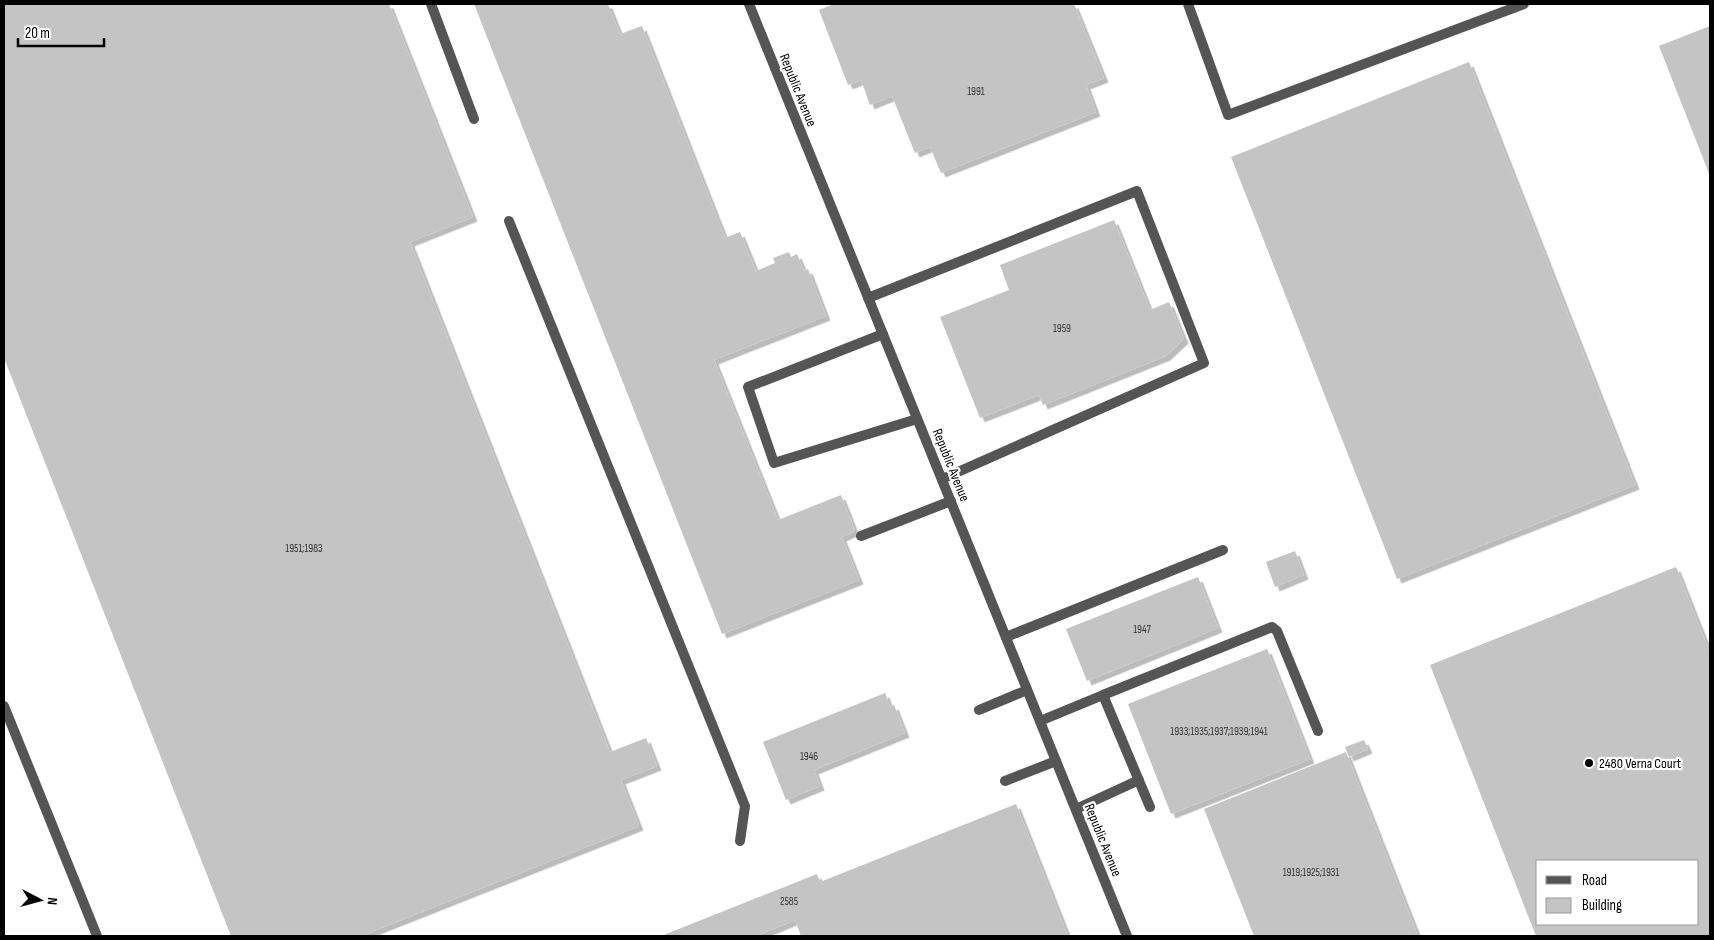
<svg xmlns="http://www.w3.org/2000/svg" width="1714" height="940" font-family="'Sofia Sans Condensed',sans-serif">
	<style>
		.building { fill: #c4c4c4; fill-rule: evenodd; filter: url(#shadow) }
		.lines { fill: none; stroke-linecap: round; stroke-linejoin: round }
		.lane { stroke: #555; stroke-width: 10 }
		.street { stroke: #555; stroke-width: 10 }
		.poi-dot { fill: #000; stroke: #fff; stroke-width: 2 }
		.labels { text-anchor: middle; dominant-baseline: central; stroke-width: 4.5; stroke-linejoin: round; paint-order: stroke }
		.number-label { font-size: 11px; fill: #313131 }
		.street-label { font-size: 14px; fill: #000; stroke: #fff }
		.poi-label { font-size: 14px; fill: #000; stroke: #fff; text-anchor: start }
	</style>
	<defs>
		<filter id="shadow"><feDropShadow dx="4.5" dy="4.5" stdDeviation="0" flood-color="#0004"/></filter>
	</defs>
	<rect width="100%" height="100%" fill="#fff"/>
	<path class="building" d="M4,4H389L473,217L410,242L610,752L646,738L657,766L621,780L639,826L361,936H231L4,358Z
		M474,4H608L620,34L642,26L725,238L740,232L756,271L775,263L773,258L789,252L791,257L797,254L804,271L808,269L826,316L714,360L778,520L841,495L855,531L842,537L859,580L722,634Z
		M834,4H1074L1104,78L1086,85L1096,112L941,173L930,147L915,153L892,96L870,105L861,80L848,85L819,10Z
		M1710,26V176L1659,46Z
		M1469,62L1635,485L1397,579L1231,157Z
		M1114,220L1150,310L1169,302L1184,339L1166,356L1043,405L1039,395L980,418L940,317L1009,290L1000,265Z
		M1295,551L1304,575L1275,587L1266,562Z
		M1676,567L1710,653V936H1536L1430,665ZM1538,861H1698V924H1538Z
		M1198,577L1218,628L1087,681L1066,629Z
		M1267,649L1310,759L1171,814L1128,704Z
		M885,693L890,707L894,705L905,733L814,770L820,786L786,800L763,742Z
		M1364,740L1368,749L1349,757L1345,747Z
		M1346,752L1418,936H1254L1204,809Z
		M1016,804L1068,936H801L795,920L756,936H661L817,874L820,882Z"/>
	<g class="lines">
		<path class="lane" d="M431,4L474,119
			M1188,4L1228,115L1524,4
			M509,221L745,806L740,841
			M868,298L1137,191L1204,363L942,479
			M883,334L748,387L774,463L917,419
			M861,536L951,501
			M1006,637L1223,550
			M1103,695L1272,627L1277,631L1318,731
			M4,706L97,936
			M979,710L1027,690
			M1040,721L1103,695L1150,807
			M1005,781L1056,761
			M1076,809L1139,780"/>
		<path class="street" d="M749,4L1127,936"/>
	</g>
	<circle class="poi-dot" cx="1589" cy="763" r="5"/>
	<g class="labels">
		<g class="number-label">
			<text x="976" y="91">1991</text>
			<text x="1062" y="328">1959</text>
			<text x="304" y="548">1951;1983</text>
			<text x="1142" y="629">1947</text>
			<text x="1219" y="731">1933;1935;1937;1939;1941</text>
			<text x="809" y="756">1946</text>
			<text x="1311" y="872">1919;1925;1931</text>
			<text x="789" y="901">2585</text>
		</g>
		<g class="street-label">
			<text transform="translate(798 90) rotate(68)">Republic Avenue</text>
			<text transform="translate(951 465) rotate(68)">Republic Avenue</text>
			<text transform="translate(1103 840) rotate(68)">Republic Avenue</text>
		</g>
		<g class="poi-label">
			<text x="1599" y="763">2480 Verna Court</text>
		</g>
	</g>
	<rect width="1714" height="940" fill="none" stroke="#000000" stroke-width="10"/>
	<rect x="1536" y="860" width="162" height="65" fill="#ffffff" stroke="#999999"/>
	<rect x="1546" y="876" width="25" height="8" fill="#555555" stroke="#999999"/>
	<text x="1582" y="885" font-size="15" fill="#000000">Road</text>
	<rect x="1546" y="898" width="25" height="15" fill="#c4c4c4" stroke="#999999"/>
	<text x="1582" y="910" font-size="15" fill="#000000">Building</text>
	<g transform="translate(40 900) rotate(96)" stroke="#ffffff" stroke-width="4" paint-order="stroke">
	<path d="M0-4L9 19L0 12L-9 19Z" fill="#000000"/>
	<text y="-8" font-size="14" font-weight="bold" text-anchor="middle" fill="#000000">N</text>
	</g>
	<path d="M18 38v8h86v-8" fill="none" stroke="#000000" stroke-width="2.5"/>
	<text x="25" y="38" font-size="15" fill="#000000" stroke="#ffffff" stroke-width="4" paint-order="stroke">20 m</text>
</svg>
